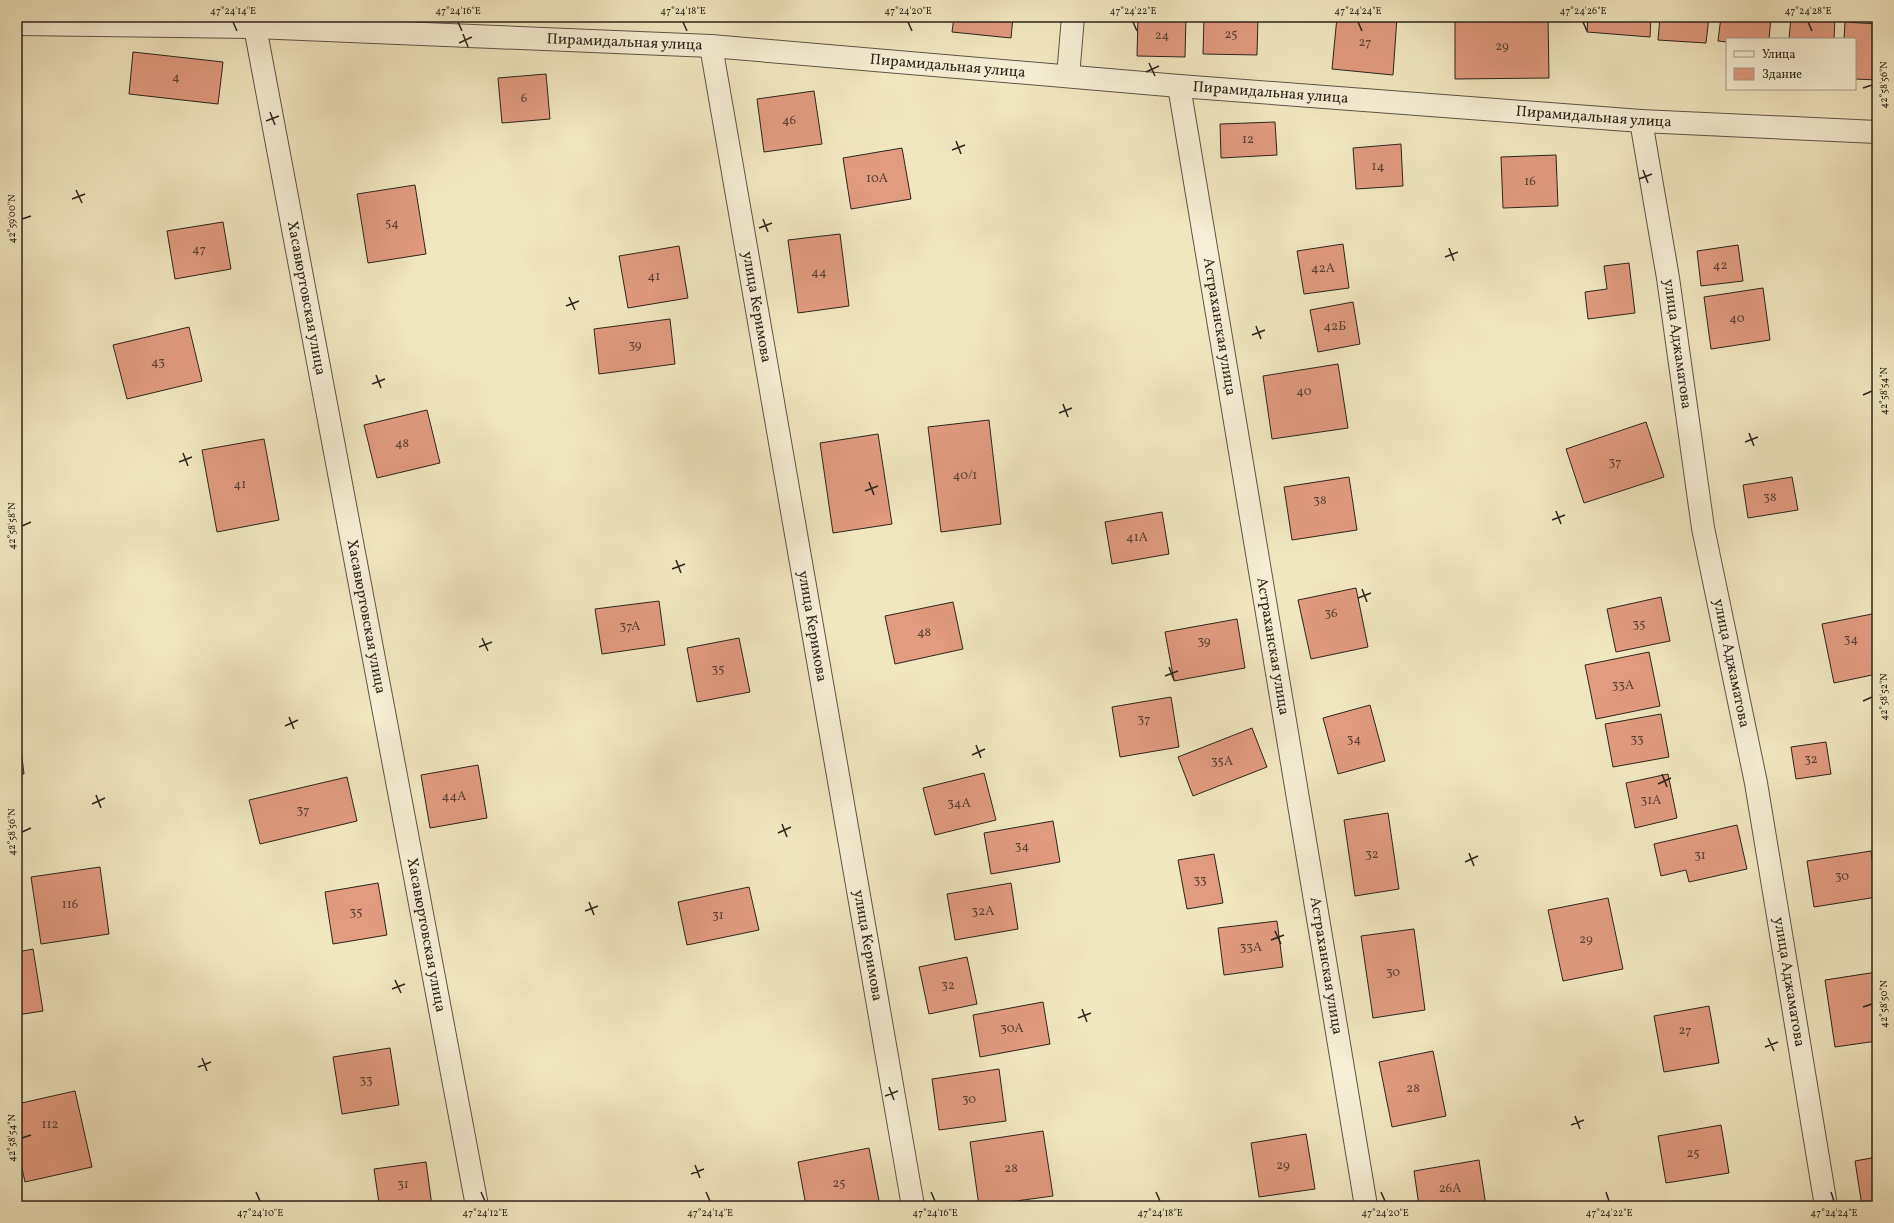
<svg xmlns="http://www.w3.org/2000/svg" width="1894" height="1223" font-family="Vollkorn,serif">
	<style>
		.building { fill: #e19b7f; stroke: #2c241a }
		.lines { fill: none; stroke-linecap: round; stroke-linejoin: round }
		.minor-casing { stroke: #5d5543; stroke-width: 24 }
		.minor { stroke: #f6efd5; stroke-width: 22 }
		.ticks { fill: none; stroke: #2c241a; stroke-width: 1.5 }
		.labels { text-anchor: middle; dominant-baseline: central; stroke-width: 3; stroke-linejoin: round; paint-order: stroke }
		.number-label { font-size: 13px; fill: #594233 }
		.street-label { font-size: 15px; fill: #2c241a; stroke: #f6efd5 }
		.neatline { fill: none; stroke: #2c241a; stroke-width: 1.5 }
		.ticks-label { font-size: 10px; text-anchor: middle; fill: #2c241a }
	</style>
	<rect width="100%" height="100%" fill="#f1e7bf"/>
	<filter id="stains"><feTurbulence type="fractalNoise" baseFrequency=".005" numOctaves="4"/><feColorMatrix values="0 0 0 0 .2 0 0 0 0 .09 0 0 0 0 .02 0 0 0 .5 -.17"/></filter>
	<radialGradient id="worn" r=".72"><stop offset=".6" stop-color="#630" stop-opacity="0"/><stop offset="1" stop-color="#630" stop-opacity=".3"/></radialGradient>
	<path class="building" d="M954,17H1013L1011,38L952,32Z
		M1138,17H1186L1185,57L1137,56Z
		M1204,17H1258L1257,55L1203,54Z
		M1337,17H1397L1393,75L1332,69Z
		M1455,17H1548L1549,78L1455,79Z
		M1588,17H1651L1650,37L1587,32Z
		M1660,17H1709L1706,43L1658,40Z
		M1721,17H1771L1769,39H1727V42L1718,41Z
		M1791,17H1835L1834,39H1789Z
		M1845,22L1877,24V80L1855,79V39H1844Z
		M133,52L223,62L218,104L129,94Z
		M546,74L550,119L502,123L498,78Z
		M814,91L822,144L764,152L757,99Z
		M1275,122L1277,155L1221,158L1220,124Z
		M1401,144L1403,186L1356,189L1353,148Z
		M902,148L911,199L851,209L843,158Z
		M1556,155L1558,206L1503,208L1501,157Z
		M415,185L426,254L368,263L357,194Z
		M223,222L231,269L175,279L167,231Z
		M840,234L849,306L798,313L788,240Z
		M1343,244L1349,288L1304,294L1297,251Z
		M1738,245L1743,281L1701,286L1697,251Z
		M679,246L688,298L628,308L619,256Z
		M1629,263L1635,313L1588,319L1585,292L1607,289L1604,266Z
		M1763,288L1770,340L1711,349L1704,297Z
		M1353,302L1360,344L1318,352L1310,310Z
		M670,319L675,364L599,374L594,329Z
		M189,327L202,381L127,399L113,345Z
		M1338,364L1348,428L1272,439L1263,376Z
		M427,410L440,463L377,478L364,425Z
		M989,420L1001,524L941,532L928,427Z
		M1646,422L1664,477L1584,503L1566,449Z
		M878,434L892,524L833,533L820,443Z
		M264,439L279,520L217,532L202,450Z
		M1349,477L1357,530L1292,540L1284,487Z
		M1792,477L1798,510L1748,518L1743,485Z
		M1162,512L1169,554L1112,564L1105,522Z
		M1356,588L1368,647L1311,659L1298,600Z
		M1661,597L1670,641L1616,652L1607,609Z
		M659,601L665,645L602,654L595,609Z
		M953,602L963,649L895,664L885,616Z
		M1877,613V674L1834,683L1822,624Z
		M1237,619L1245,668L1174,681L1165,632Z
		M739,638L750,692L697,702L687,648Z
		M1649,652L1660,706L1596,719L1585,665Z
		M1171,697L1179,747L1120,757L1112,707Z
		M1370,705L1385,761L1338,774L1323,718Z
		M1661,714L1669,757L1613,767L1605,724Z
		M17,716L24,774L17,775Z
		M1252,728L1267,767L1193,796L1178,757Z
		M1826,742L1831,774L1796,779L1791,747Z
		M478,765L487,818L430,828L421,775Z
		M984,773L996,820L935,835L923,788Z
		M1668,774L1677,818L1635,828L1626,783Z
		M347,777L357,821L260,844L249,800Z
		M1388,813L1399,889L1355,896L1344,820Z
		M1053,821L1060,862L991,874L984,833Z
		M1737,825L1747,869L1689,882L1686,870L1661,876L1654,844Z
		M1871,851L1877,897L1814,907L1807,861Z
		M1214,854L1223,903L1187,909L1178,860Z
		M100,867L109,934L41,944L31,877Z
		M378,883L387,935L333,944L325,892Z
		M1011,883L1018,929L955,940L947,894Z
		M749,887L759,930L687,945L678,902Z
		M1608,898L1623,969L1563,981L1548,910Z
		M1277,921L1283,967L1224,975L1218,928Z
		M1414,929L1425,1010L1373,1018L1361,936Z
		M33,949L43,1011L17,1015V952Z
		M967,957L977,1004L929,1014L919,967Z
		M1877,972V1041L1835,1047L1825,980Z
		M1043,1002L1050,1044L980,1057L973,1015Z
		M1709,1006L1719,1063L1664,1072L1654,1016Z
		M390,1048L399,1105L342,1114L333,1057Z
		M1433,1051L1446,1116L1392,1127L1379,1062Z
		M999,1069L1006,1121L939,1130L932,1079Z
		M75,1091L92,1167L25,1182L17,1146V1104Z
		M1721,1125L1729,1173L1666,1183L1658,1136Z
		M1043,1131L1053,1196L979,1206L970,1142Z
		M1306,1134L1315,1189L1259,1197L1251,1143Z
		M869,1148L880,1206H806L798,1162Z
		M1877,1157V1204L1862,1206L1855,1161Z
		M1479,1160L1486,1206H1419L1414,1171Z
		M426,1162L432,1206H399L398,1201L379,1203L374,1169Z"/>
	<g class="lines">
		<g class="minor-casing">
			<g id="minor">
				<path id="s1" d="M17,24L255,27L711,46L1179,86L1641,121L1877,132"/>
				<path id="s2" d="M255,27L477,1206"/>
				<path id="s3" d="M711,46L913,1206"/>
				<path d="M1068,76L1073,17"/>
				<path id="s4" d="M1179,86L1366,1206"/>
				<path id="s5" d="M1641,121L1668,278L1703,528L1756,783L1826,1206"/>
			</g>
		</g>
		<use href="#minor" class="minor"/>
	</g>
	<path class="ticks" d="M233,22L237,31M458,22L462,31M683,22L687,31M908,22L912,31M1133,22L1137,31M1358,22L1362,31M1583,22L1587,31M1808,22L1812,31M463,34L468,47M459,43L472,37M1149,63L1155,76M1146,72L1159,66M1863,88L1872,85M270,112L275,125M266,121L279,116M956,141L961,154M952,150L965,145M1643,170L1648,183M1639,179L1652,174M76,190L82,203M72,199L85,194M22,219L31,216M763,219L768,232M759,228L772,223M1449,248L1454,261M1445,257L1458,252M569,297L575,310M566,306L579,301M1256,326L1261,339M1252,335L1265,330M376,375L381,388M372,384L385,379M1863,395L1872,391M1063,404L1068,417M1059,413L1072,408M1749,433L1754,446M1745,442L1758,437M183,453L188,466M179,462L192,457M869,482L874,495M865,491L878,486M1556,511L1561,524M1552,520L1565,515M22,526L31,522M676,560L681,573M672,569L685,564M1362,589L1367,602M1358,598L1371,593M482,638L488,651M479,647L492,642M1169,667L1174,680M1165,676L1178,671M1863,701L1872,697M289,717L294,729M285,726L298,720M976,745L981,758M972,755L985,749M1662,774L1667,787M1658,784L1671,778M96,795L101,808M92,804L105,798M782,824L787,837M22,832L31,828M778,833L791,827M1469,853L1474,866M1465,862L1478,856M589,902L594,915M585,911L598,906M1275,931L1281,944M1271,940L1284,935M395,980L401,993M392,989L405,984M1863,1007L1872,1004M1082,1009L1087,1022M1078,1018L1091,1013M1768,1038L1774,1051M1765,1047L1778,1042M202,1058L207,1071M198,1067L211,1062M889,1087L894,1100M885,1096L898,1091M1575,1116L1580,1129M1571,1125L1584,1120M22,1138L31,1135M695,1165L700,1178M691,1174L704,1169M256,1192L260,1201M481,1192L485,1201M706,1192L710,1201M931,1192L935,1201M1156,1192L1160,1201M1381,1192L1385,1201M1606,1192L1609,1201M1831,1192L1834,1201"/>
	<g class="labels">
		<g class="number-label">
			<text x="1231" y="35">25</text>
			<text x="1162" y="36">24</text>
			<text x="1365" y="43">27</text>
			<text x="1502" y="47">29</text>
			<text x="176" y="78">4</text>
			<text x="524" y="99">6</text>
			<text x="789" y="121">46</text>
			<text x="1248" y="140">12</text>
			<text x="1378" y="167">14</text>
			<text x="877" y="179">10А</text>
			<text x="1530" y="182">16</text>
			<text x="392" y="224">54</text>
			<text x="199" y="250">47</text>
			<text x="1720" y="266">42</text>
			<text x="1323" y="269">42А</text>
			<text x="819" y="273">44</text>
			<text x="654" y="277">41</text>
			<text x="1737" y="319">40</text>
			<text x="1335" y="327">42Б</text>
			<text x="635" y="346">39</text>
			<text x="158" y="363">43</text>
			<text x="1304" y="392">40</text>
			<text x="402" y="444">48</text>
			<text x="1615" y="463">37</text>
			<text x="965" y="476">40/1</text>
			<text x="240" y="485">41</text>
			<text x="1770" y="498">38</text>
			<text x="1320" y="501">38</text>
			<text x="1137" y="538">41А</text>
			<text x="1331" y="614">36</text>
			<text x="1639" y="625">35</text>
			<text x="630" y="627">37А</text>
			<text x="924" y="633">48</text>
			<text x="1851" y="640">34</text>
			<text x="1204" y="642">39</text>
			<text x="718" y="670">35</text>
			<text x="1623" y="686">33А</text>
			<text x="1144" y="720">37</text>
			<text x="1354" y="740">34</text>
			<text x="1637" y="740">33</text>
			<text x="1811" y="760">32</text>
			<text x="1222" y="762">35А</text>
			<text x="454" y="797">44А</text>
			<text x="1651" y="801">31А</text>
			<text x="959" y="804">34А</text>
			<text x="303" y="811">37</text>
			<text x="1022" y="847">34</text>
			<text x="1372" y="855">32</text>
			<text x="1700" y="856">31</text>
			<text x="1842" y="877">30</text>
			<text x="1200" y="881">33</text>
			<text x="70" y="905">116</text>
			<text x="983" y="912">32А</text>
			<text x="356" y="913">35</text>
			<text x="718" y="916">31</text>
			<text x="1586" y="940">29</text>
			<text x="1251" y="948">33А</text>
			<text x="1393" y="973">30</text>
			<text x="948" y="986">32</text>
			<text x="1012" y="1029">30А</text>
			<text x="1685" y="1031">27</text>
			<text x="366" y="1081">33</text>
			<text x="1413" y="1089">28</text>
			<text x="969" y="1100">30</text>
			<text x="50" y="1125">112</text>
			<text x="1693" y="1154">25</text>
			<text x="1283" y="1166">29</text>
			<text x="1011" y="1169">28</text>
			<text x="839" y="1184">25</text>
			<text x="403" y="1185">31</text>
			<text x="1450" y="1189">26А</text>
		</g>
		<g class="street-label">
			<text stroke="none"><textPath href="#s1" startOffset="608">Пирамидальная улица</textPath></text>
			<text stroke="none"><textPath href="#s1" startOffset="932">Пирамидальная улица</textPath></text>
			<text stroke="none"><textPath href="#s1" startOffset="1256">Пирамидальная улица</textPath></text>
			<text stroke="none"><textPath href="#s1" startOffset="1580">Пирамидальная улица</textPath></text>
			<text stroke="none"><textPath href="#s2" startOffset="276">Хасавюртовская улица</textPath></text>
			<text stroke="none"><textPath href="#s3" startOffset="265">улица Керимова</textPath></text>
			<text stroke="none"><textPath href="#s4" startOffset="244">Астраханская улица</textPath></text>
			<text stroke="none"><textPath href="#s5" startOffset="226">улица Аджаматова</textPath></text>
			<text stroke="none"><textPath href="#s2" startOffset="600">Хасавюртовская улица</textPath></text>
			<text stroke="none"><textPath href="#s3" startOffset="589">улица Керимова</textPath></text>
			<text stroke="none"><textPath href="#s4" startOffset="568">Астраханская улица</textPath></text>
			<text stroke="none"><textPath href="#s5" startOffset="550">улица Аджаматова</textPath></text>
			<text stroke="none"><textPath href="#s2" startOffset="924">Хасавюртовская улица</textPath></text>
			<text stroke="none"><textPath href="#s3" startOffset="913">улица Керимова</textPath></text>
			<text stroke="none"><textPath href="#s4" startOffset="892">Астраханская улица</textPath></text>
			<text stroke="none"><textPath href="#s5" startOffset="874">улица Аджаматова</textPath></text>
		</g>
	</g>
	<rect width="1894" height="1223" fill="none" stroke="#f1e7bf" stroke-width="44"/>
	<rect x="1726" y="38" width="130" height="52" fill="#f6efd5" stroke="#a59e8a"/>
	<rect x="1734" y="51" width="20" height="6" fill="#f6efd5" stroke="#a59e8a"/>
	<text x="1762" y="58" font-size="12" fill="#2c241a">Улица</text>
	<rect x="1734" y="68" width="20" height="12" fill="#e19b7f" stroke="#a59e8a"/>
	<text x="1762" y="78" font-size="12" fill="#2c241a">Здание</text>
	<rect x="22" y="22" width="1850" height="1179" class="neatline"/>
	<g class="ticks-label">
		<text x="233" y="14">47°24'14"E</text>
		<text x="458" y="14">47°24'16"E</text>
		<text x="683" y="14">47°24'18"E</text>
		<text x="908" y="14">47°24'20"E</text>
		<text x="1133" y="14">47°24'22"E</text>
		<text x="1358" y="14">47°24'24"E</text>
		<text x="1583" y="14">47°24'26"E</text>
		<text x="1808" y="14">47°24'28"E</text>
		<text transform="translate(1883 85) rotate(-90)" y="4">42°58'56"N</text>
		<text transform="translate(11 219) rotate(-90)" y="4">42°59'00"N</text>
		<text transform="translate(1883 391) rotate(-90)" y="4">42°58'54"N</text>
		<text transform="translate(11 526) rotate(-90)" y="4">42°58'58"N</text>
		<text transform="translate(1883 697) rotate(-90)" y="4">42°58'52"N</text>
		<text transform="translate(11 832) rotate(-90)" y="4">42°58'56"N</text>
		<text transform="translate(1883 1004) rotate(-90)" y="4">42°58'50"N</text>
		<text transform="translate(11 1138) rotate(-90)" y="4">42°58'54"N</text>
		<text x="260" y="1216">47°24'10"E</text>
		<text x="485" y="1216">47°24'12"E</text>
		<text x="710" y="1216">47°24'14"E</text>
		<text x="935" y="1216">47°24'16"E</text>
		<text x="1160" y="1216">47°24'18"E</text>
		<text x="1385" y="1216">47°24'20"E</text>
		<text x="1609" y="1216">47°24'22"E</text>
		<text x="1834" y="1216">47°24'24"E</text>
	</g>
	<rect width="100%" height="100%" filter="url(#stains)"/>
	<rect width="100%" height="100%" fill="url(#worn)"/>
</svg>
